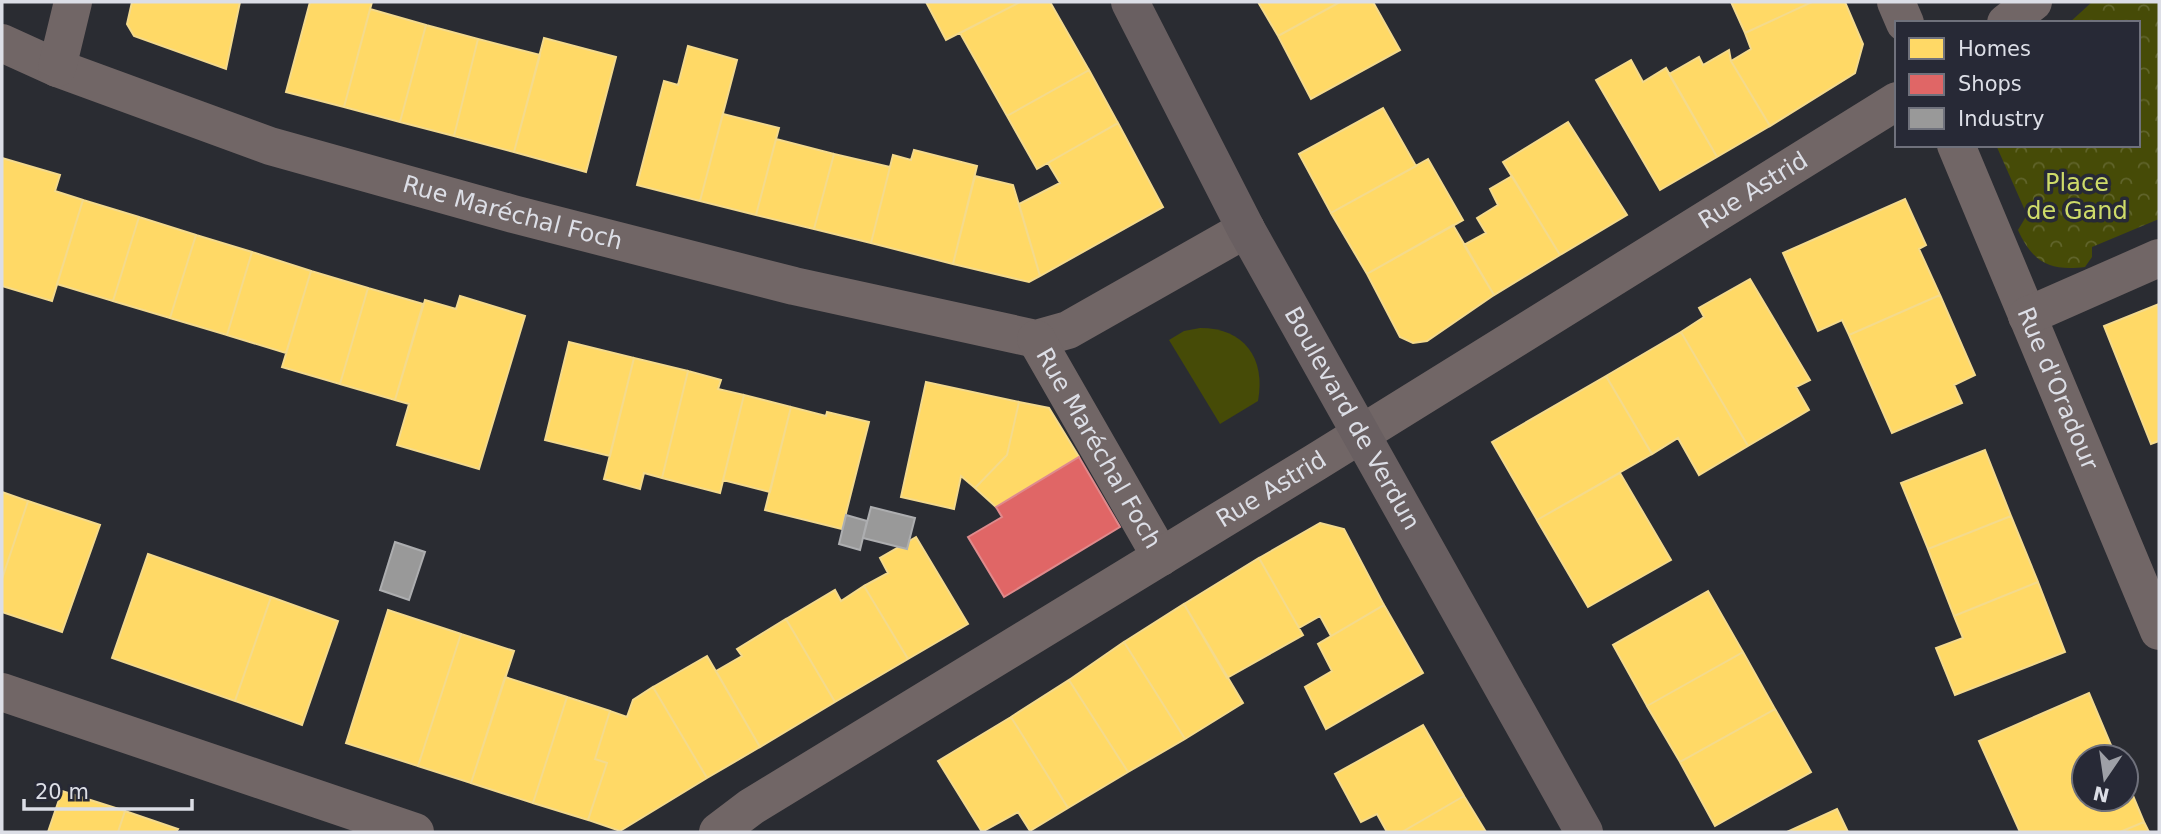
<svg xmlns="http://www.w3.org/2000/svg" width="2161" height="834" font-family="'DejaVu Sans',sans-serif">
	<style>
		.grass { fill: #464b07 }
		.forest { fill: url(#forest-crowns) }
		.homes { fill: #ffd966; stroke: #f4da8c; stroke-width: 2 }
		.shops { fill: #e06666; stroke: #df8a8c; stroke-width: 2 }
		.industry { fill: #999; stroke: #adaeb0; stroke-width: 2 }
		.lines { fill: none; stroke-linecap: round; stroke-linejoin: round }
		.street { stroke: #716666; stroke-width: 38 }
		.secondary { stroke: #695f61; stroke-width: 38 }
		.labels { text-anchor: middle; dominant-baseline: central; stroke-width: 7; stroke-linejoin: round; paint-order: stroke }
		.park-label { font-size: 24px; fill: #cedb69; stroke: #272936 }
		.street-label { font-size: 24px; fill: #dcdee6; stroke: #272936 }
	</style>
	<defs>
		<pattern id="forest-crowns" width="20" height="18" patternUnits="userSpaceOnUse" patternTransform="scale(1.75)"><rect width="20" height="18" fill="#464b07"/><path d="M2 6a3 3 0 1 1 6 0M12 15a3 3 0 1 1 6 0" fill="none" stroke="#60642b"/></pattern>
	</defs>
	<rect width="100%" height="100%" fill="#2a2c32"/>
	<path class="grass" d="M1200,328C1244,328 1266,358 1258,401L1220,424L1169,340L1184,331Z"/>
	<path class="forest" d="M2092,2H2159V219L2092,247V257L2085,267C2050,271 2033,263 2018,230L2027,215L1996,145H2138V23H2069Z"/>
	<path class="homes" d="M132,2H240L226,69L134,36L127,24Z
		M310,2H372L344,107L286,92Z
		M926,2H1020L946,40Z
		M1020,2H1050L1089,70L1007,116L960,33Z
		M1258,2H1340L1278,36Z
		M1340,2H1373L1400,50L1311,99L1278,36Z
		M1731,2H1812L1745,33Z
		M1812,2H1845L1863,44L1855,73L1770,126L1731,61L1751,49L1745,33Z
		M370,9L426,25L400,122L344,107Z
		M426,25L478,39L454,136L400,122Z
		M544,38L616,57L586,172L514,152Z
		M478,39L540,55L514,152L454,136Z
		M688,46L737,60L700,201L637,185L664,81L678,85Z
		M1729,50L1731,61L1770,126L1717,157L1669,74L1699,57L1703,65Z
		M1631,60L1643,82L1666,68L1717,157L1660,190L1596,80Z
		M1089,70L1118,123L1037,169L1007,116Z
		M1383,108L1416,166L1331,213L1299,154Z
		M723,114L779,128L756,215L700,201Z
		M1568,122L1627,215L1560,255L1503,162Z
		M1118,123L1163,207L1040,276L1019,204L1060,183L1048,163Z
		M776,139L834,154L814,229L756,215Z
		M914,150L977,166L953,264L871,243L893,155L911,160Z
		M834,154L890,167L871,243L814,229Z
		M2,158L60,175L55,191L83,200L52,301L2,286Z
		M1428,159L1463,220L1367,274L1331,213Z
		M975,176L1013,185L1040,276L1029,282L953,264Z
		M1512,176L1560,255L1494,295L1464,245L1486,233L1477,218L1498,205L1490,189Z
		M1905,199L1926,245L1919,249L1940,295L1849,335L1842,320L1818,331L1783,253Z
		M83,200L139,217L113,301L57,284Z
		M139,217L196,235L170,318L113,301Z
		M1453,225L1494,295L1427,341L1413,343L1400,337L1367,274Z
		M196,235L252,252L227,335L170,318Z
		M252,252L311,271L286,353L227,335Z
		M311,271L368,288L340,384L282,367Z
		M1750,279L1810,380L1796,387L1809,410L1748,446L1681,332L1704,317L1699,308Z
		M368,288L423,304L395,400L340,384Z
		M1940,295L1975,375L1954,385L1962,403L1892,433L1849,335Z
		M460,296L525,316L479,469L397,445L409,404L395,400L425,300L456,309Z
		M2159,304V441L2151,444L2104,326Z
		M1681,332L1748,446L1699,475L1678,438L1652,454L1606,376Z
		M569,342L634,358L610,456L545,440Z
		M634,358L688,371L662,478L644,473L640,489L604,479Z
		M688,371L721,380L718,389L744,395L720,493L662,478Z
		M1606,376L1652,454L1537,520L1492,442Z
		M926,382L1019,402L1007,455L975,488L961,476L954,509L901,497Z
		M744,395L791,407L770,492L723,480Z
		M1019,402L1049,408L1079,457L996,507L975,488L1007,455Z
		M791,407L826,416L827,412L869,422L842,529L765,510Z
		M1985,450L2011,516L1928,549L1901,483Z
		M1620,473L1671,560L1588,607L1537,520Z
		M2,492L28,501L2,579Z
		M28,501L100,525L62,632L2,612V579Z
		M2011,516L2038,582L1954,616L1928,549Z
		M1320,523L1344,529L1384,605L1331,636L1320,616L1299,628L1259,558Z
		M916,537L968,624L908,659L864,586L888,573L880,558Z
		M148,554L271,597L235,701L112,658Z
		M1259,558L1303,635L1227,678L1184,604Z
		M2038,582L2065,652L1955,695L1936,648L1963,638L1954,616Z
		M864,586L908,659L835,702L786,619L835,590L841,601Z
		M1708,591L1743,652L1647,706L1613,645Z
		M271,597L338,621L302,725L235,701Z
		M1184,604L1243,703L1185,739L1124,642Z
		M1384,605L1423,673L1326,729L1305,687L1332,671L1318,644Z
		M388,610L461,634L418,766L346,743Z
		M786,619L835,702L760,747L716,671L742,656L737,649Z
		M461,634L514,651L471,783L418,766Z
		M1124,642L1185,739L1128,772L1069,680Z
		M1743,652L1775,709L1680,762L1647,706Z
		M707,656L760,747L707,778L653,687Z
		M505,677L567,697L533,803L471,783Z
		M1069,680L1128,772L1068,808L1011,717Z
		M653,687L707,778L620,831L588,820L607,763L595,759L610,711L627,717L633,700Z
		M2089,693L2116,757H2084V799H2126V779L2144,822L2120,832H2020L1979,741Z
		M567,697L610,711L595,759L607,763L588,820L533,803Z
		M1775,709L1811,772L1715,826L1680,762Z
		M1011,717L1068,808L1030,831L1018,812L982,832L938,761Z
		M1423,725L1464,796L1402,832H1387L1377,814L1361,822L1335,774Z
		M62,791L125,811L118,832H48Z
		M1464,796L1486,832H1402Z
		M1837,809L1848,832H1787Z
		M125,811L178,829L176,832H118Z
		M2144,822L2149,832H2120Z"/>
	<path class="shops" d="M1079,457L1120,527L1004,597L968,537L1002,517L996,507Z"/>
	<path class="industry" d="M871,507L915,518L907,549L863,538Z
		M846,515L867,521L860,550L839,544Z
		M395,542L425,552L409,600L380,590Z"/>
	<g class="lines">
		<g class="street">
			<path d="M1896,2L1905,23"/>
			<path d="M2006,23L2033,2"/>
			<path id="s1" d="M2,43L57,68L270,146L513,214L794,286L1036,339L1068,330L1246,229"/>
			<path d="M57,68L73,2"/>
			<path id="s2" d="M1956,145L2159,631"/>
			<path d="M2027,316L2159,258"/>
			<path id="s3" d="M1036,339L1161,557"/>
			<path d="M2,692L415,832"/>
			<path id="s4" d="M718,832L751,807L1316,462L1897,101"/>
		</g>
		<path class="secondary" id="s5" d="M1130,2L1246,229L1584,832"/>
	</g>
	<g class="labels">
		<g class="park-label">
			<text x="2077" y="183">Place<tspan x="2077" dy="28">de Gand</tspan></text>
		</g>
		<g class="street-label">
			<text stroke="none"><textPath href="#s4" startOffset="1218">Rue Astrid</textPath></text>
			<text stroke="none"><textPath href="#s1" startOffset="539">Rue Maréchal Foch</textPath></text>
			<text stroke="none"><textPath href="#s2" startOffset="264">Rue d'Oradour</textPath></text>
			<text stroke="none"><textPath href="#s5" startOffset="472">Boulevard de Verdun</textPath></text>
			<text stroke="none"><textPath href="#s3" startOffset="126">Rue Maréchal Foch</textPath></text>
			<text stroke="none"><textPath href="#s4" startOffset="651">Rue Astrid</textPath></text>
		</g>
	</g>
	<rect width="2161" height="834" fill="none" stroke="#dcdee6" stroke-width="7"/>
	<rect x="1895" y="21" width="245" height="126" fill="#272936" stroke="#6f717c" stroke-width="2"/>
	<rect x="1909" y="38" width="35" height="21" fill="#ffd966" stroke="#6f717c" stroke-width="2"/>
	<text x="1958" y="56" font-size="21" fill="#dcdee6">Homes</text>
	<rect x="1909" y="74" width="35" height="21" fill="#e06666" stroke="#6f717c" stroke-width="2"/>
	<text x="1958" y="91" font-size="21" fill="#dcdee6">Shops</text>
	<rect x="1909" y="108" width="35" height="21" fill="#999999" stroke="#6f717c" stroke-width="2"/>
	<text x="1958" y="126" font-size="21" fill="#dcdee6">Industry</text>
	<g transform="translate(2105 778) rotate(193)"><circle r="33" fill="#272936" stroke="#6f717c" stroke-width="2"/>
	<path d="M0-5L12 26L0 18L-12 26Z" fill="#9ea0a7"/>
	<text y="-10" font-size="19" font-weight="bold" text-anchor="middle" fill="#dcdee6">N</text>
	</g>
	<path d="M24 799v10h168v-10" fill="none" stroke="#dcdee6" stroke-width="3.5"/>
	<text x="35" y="799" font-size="21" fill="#dcdee6" stroke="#272936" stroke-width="5" paint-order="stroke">20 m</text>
</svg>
